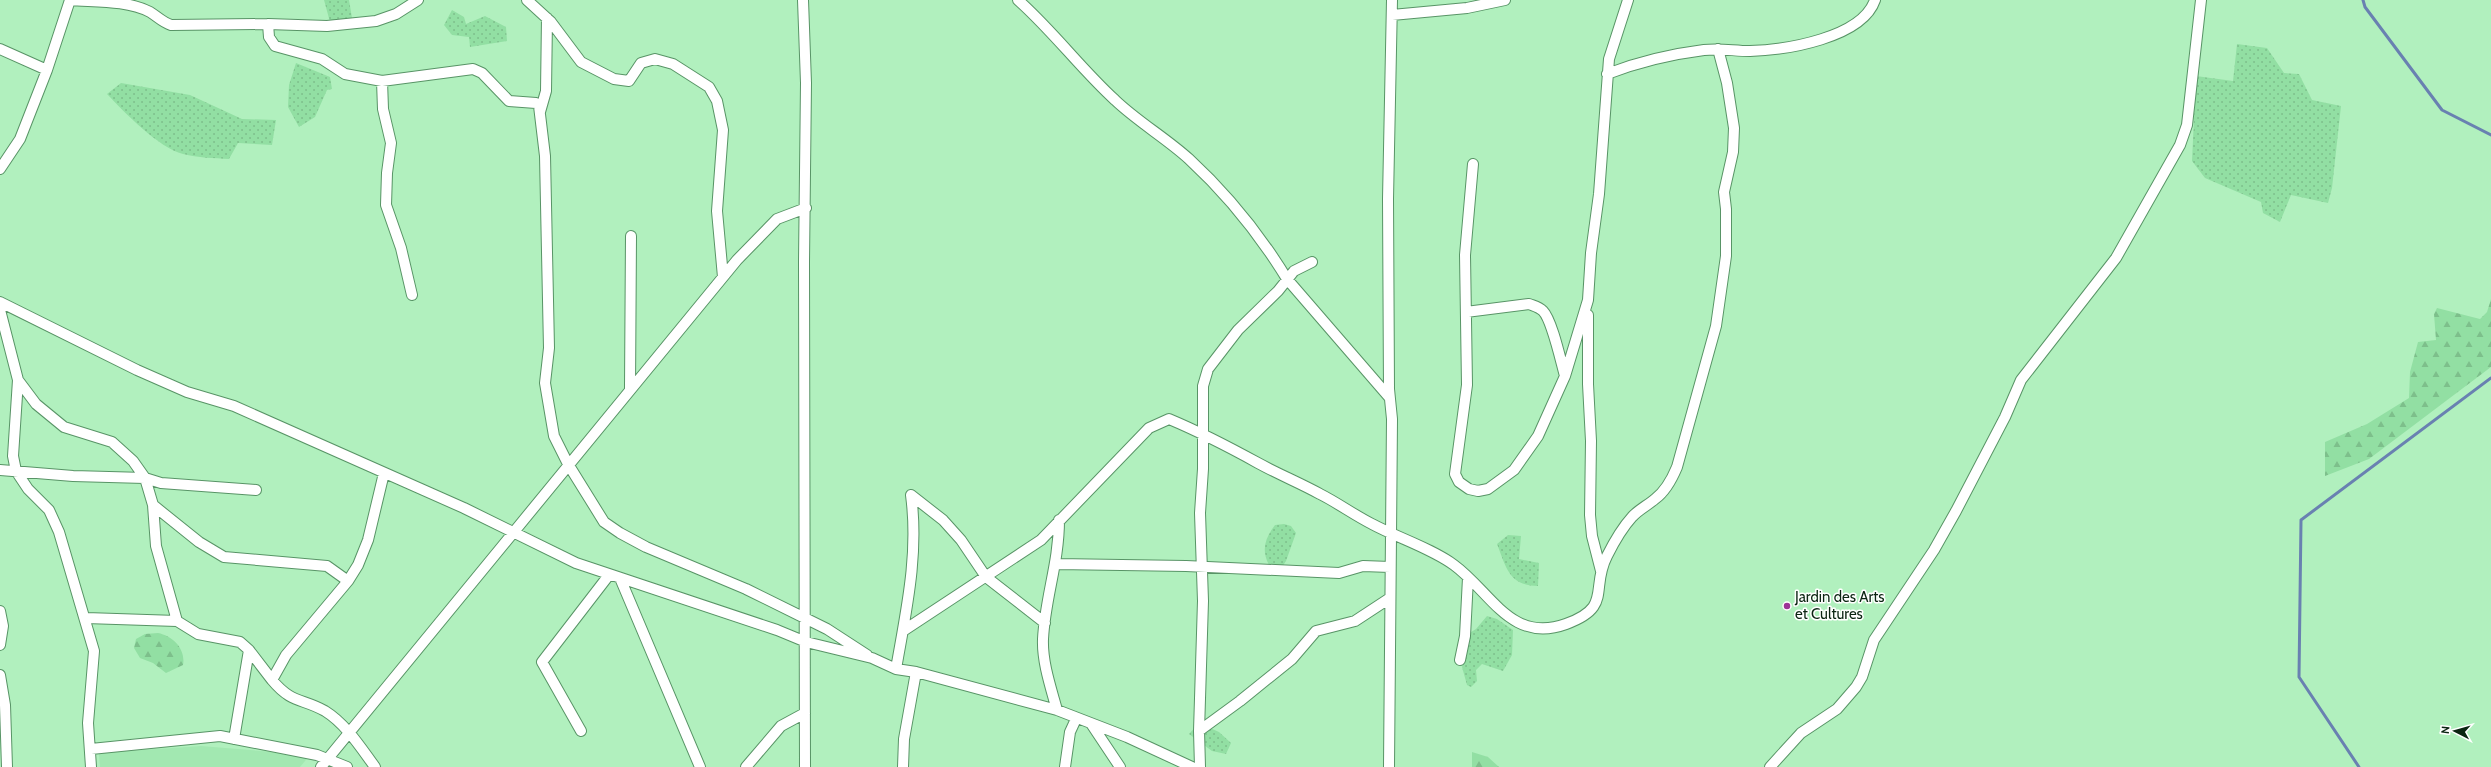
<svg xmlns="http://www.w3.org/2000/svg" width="2491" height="767" font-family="Cabin,sans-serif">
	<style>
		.built { fill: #a2e8b1 }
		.grass { fill: url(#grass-dots) }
		.forest { fill: url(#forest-firs) }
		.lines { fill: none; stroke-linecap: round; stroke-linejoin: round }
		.stream { stroke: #6981b1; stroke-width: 3 }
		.street-casing { stroke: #589466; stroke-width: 12 }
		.street { stroke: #fff; stroke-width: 10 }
		.poi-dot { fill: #9d3496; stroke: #fff; stroke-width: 1.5 }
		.labels { text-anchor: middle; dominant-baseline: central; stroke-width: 3; stroke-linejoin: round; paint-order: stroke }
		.poi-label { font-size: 15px; fill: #0b2512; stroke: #fff; text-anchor: start }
	</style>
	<defs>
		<pattern id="grass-dots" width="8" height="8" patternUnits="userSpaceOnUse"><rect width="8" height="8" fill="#92dfa3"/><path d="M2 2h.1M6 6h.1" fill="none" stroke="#7dbf8b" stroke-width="1.8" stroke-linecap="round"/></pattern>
		<pattern id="forest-firs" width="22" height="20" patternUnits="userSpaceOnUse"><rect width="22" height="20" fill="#92dfa3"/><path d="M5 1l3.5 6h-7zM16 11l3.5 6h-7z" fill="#7dbf8b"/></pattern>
	</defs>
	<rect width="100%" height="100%" fill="#b1f0be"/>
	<path class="built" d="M201,746L310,755L300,767H100L99,753Z"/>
	<path class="grass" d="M324,0H349L352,18L344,26L330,22Z
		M452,10L464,17L466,24L485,16L506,27L507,41L470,47L469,37L452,35L444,25Z
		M2237,44L2267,48L2284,73L2299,74L2312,100L2341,106L2332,188L2328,203L2291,195L2280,222L2263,213L2261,202L2205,178L2192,161L2196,76L2233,81Z
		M296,63L330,77L332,89L327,90L315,117L299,127L288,107L289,85Z
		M121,83L190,95L242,119L276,120L272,145L238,143L229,159C214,158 198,158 183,154C159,148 124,112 107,94Z
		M1284,524L1291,526L1296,533L1286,561L1282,567L1269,565C1261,550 1265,538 1275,525Z
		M1508,535L1521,536L1519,559L1539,563L1538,586C1509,586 1506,567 1497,544Z
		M1487,616L1497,619L1513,630L1512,655L1503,671L1482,664L1476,670L1477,681L1471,687L1467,685L1462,667L1468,648V634L1476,629Z
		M1199,723L1219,732L1231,743L1226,754L1212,751L1189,734Z"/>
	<path class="forest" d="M2491,299V367L2369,459L2325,476V442L2367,424L2409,398L2410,372L2418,342L2436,340L2434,314L2437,308L2480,319L2487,312Z
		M158,633C173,636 186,649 183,665L166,673L153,663L140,658L134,648L136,639L145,634Z
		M1472,752L1488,757L1499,767H1472Z"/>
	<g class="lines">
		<path class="stream" d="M2363,0L2365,7L2442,110L2491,135
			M2359,767L2299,677L2301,520L2491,378"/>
		<g class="street-casing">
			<path id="street" d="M70,0C95,2 127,0 150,12C158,17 162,22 171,25L268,24L327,26L376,21L396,14L418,0
				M527,0L551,22L581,62L614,79L629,81L641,63L655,59L673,64L709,87L717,101L723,130L717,211L723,277
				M803,0L806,83L804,262L805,767
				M1018,0C1053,31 1081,69 1115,100C1138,122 1166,138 1189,159C1227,194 1260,235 1287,279L1389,397
				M1392,15L1467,8L1505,0
				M268,24L269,37L275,46L322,59L345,74L382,81L473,69L482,73L509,101L536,103L539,106L545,156L549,348L545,383L554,436L568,464L604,522L620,533L646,547L746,589L827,629L867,655
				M0,49L47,70
				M1607,74C1638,62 1672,54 1704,50C1720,48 1734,51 1750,51C1786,50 1862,38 1875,0
				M382,81L383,109L391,143L387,173L386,205L401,248L412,295
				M540,112L546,91L547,18
				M1473,164L1465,255L1467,385L1455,474L1459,482L1469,489L1478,491L1488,489L1514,470L1538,436L1565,376L1588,300L1591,253L1599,194L1609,59L1628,0
				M0,169L20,139L47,70L70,0
				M0,302L137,370L187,392L234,406L464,508L576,563L777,630L806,642L872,658L896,669L916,672L1057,710L1127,737L1192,767
				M0,310L18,380L13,456L16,471L28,489L49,510L59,532L94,651L88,723L91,767
				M1466,312L1529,304C1534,306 1539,307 1543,311C1552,320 1561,362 1565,376
				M1588,315V384L1591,441L1590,515L1592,536L1601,571
				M18,380L36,404L64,427L112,442L133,461L145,478L153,505L156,546L177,621
				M630,388L631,236
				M0,470L73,476L145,478L161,483L256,490
				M911,495L943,520L961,540L986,577L1045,623
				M153,505L199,542L224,557L327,566L348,581
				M1057,564L1186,566L1339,573L1363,566L1390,567
				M620,578L700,767
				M0,611L3,626L0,645
				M86,618L177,621L198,634L240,642L249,650L272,680
				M903,631L1041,540L1149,428L1169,419C1200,432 1229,447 1258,463C1278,474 1300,483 1320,494C1338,503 1354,515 1372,524C1398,538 1431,548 1454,565C1491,592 1511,644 1566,624C1613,607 1590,589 1607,556C1613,544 1622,528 1632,517C1638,510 1648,505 1655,499C1666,491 1672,479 1677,467L1716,326L1726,256V209L1724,192L1733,152L1734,128L1727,83L1718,49
				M1460,660L1465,636L1468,578
				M896,669C906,611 919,555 911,495
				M0,675L5,705L7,767
				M1057,710C1051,688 1042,662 1043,639C1045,598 1059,563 1059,520
				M1092,725L1120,767
				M581,731L542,662L609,575
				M1199,731L1240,701L1292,659L1316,631L1355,621L1390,598
				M234,739L249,650
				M91,749L220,736L317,755L347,767
				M321,767L737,260L777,219L806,208
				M375,767C361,748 346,724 325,711C302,698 292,704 272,680L286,655L348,581L358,565L368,540L384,473
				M746,767L781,726L805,713
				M903,767L904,739L916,672
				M1065,767L1070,732L1076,719
				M1200,767L1199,731L1203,601L1200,513L1203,469V386L1208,369L1238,330L1278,291L1294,271L1312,262
				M1389,767L1392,419L1389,389L1388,199L1392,0
				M1770,767L1801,733L1837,709L1856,687L1862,677L1874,640L1934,550L1956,511L2005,417L2021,380L2116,258L2146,205L2180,145L2187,125L2201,0"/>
		</g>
		<use href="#street" class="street"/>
	</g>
	<circle class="poi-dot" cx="1787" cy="606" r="4"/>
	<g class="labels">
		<g class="poi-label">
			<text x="1795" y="597">Jardin des Arts<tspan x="1795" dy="17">et Cultures</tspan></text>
		</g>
	</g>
	<g transform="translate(2455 731) rotate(276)" stroke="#ffffff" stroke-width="3" paint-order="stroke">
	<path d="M0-3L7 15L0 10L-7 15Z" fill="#0b2512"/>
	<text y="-6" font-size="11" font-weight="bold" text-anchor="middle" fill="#0b2512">N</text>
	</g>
</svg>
